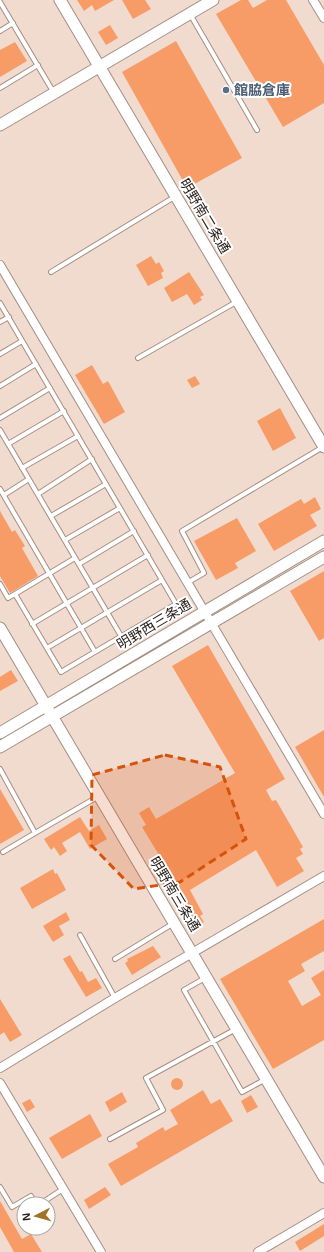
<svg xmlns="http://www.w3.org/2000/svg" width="324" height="1252" font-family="Helvetica,'Noto Sans JP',sans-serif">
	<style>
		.building { fill: #f89c67 }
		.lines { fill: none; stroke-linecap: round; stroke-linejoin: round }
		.lane-casing { stroke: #a48f83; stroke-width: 6 }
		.street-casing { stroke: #a48f83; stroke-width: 10 }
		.secondary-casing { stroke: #a48f83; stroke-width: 13 }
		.lane { stroke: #fff; stroke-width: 4 }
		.street { stroke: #fff; stroke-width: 8 }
		.secondary { stroke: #fff; stroke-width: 11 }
		.marked { fill: #d5530d; fill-opacity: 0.2; stroke: #d5530d; stroke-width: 3; stroke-dasharray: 8 5; stroke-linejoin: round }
		.service-dot { fill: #5c6f8a; stroke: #fff; stroke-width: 1.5 }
		.labels { text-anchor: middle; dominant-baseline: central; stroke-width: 4; stroke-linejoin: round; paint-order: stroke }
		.service-label { font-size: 14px; font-weight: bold; fill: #4e5e75; stroke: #fff; text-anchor: start }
		.street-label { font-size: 14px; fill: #261d19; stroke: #fff }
	</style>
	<rect width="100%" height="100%" fill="#f1dace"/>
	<path class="building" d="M77,0H114L95,11L92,5L84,11Z
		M122,0H145L151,9L133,19Z
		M241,0H248L253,8L267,0H286L324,65V103L283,127L216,14Z
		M110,25L118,38L106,45L98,32Z
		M176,41L242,158L187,188L122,72Z
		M15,42L27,61L0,77V50Z
		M151,256L156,264L159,262L164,271L161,273L163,278L148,286L136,265Z
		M189,272L204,295L200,297L202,300L194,305L187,294L172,302L164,288Z
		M92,365L103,384L108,381L125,412L104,424L75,375Z
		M195,376L200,384L192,388L187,380Z
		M280,408L296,438L273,451L257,421Z
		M315,497L321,509L310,515L317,526L274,551L258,524L301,499L304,504Z
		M0,511L12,532L15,530L25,546L22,548L38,576L10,593L0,576Z
		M237,518L256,551L235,563L238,568L216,580L194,541Z
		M324,571V638L319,641L290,591Z
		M208,645L285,779L266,790L272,801L276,800L303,847L300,849L303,854L296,858L304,871L277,887L256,850L190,890L203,914L200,916L204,922L197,926L193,920L191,921L156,864L162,860L142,827L146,825L139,813L149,807L156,819L235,773L172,666Z
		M11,670L18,681L0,691V677Z
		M324,730V797L295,747Z
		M0,789L24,830L0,844Z
		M80,817L89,831L99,825L107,839L90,849L80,832L62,843L67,851L60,856L54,847L51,850L44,839Z
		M53,869L55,874L57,873L66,890L32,909L20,888Z
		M66,912L70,920L59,926L64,935L53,942L43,926Z
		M324,919V951L301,964L305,971L288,981L302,1006L321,995L311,978L324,970V1040L273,1069L220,979Z
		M153,946L161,957L132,975L125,963L128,961L127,959Z
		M70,955L80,972L82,971L88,982L96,978L102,988L86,997L63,959Z
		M0,999L22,1035L10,1042L4,1032L0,1035Z
		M171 1084a6 6 0 1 1 12 0a6 6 0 1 1-12 0Z
		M203,1090L211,1104L220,1099L233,1121L121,1186L108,1164L138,1147L136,1143L163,1127L165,1131L178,1124L170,1110Z
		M122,1092L127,1102L110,1112L105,1102Z
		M251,1095L258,1107L247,1113L241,1101Z
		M30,1099L35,1107L27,1112L22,1103Z
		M90,1114L102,1136L62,1159L49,1138Z
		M105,1187L111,1195L89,1209L84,1200Z
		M0,1201L22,1239L31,1234L42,1252H14L0,1227Z
		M324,1224V1236L300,1251L295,1242Z"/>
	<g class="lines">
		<g class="lane-casing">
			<path id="lane" d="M0,2L54,93
				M190,14L257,130
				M0,31L13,23
				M0,88L38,65
				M51,272L176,196
				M0,303L176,604L61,672L15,594L75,558
				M0,322L9,317
				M0,354L22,341
				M138,358L238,301
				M0,386L36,364
				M0,418L50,388
				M0,430L121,636
				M8,444L64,411
				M22,468L78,436
				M0,489L95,652
				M38,494L92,459
				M4,495L29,479
				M51,516L106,484
				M65,540L120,508
				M79,564L134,531
				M187,583L204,573L182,531L323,447
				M0,584L8,598L15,594
				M32,624L148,555
				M47,648L162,580
				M0,769L35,833L99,796
				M3,852L35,833
				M80,935L115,998
				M115,959L174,923
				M205,978L184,990L242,1092L266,1079
				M110,1139L163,1110L146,1078L236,1029
				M0,1187L12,1207L31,1196L36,1204
				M40,1204L63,1189"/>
		</g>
		<g class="street-casing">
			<path id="street" d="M313,0L324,18
				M0,265L324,814
				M0,1068L115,998L324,876
				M0,1083L101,1252
				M258,1252L324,1213"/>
		</g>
		<g class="secondary-casing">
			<path id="secondary" d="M60,0L324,447
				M0,125L213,0
				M0,628L324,1177
				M0,733L324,541
				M0,747L324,557"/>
		</g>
		<use href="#lane" class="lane"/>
		<use href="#street" class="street"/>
		<use href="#secondary" class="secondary"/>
	</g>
	<path class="marked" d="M165,755L220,767L246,839L180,882L134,889L91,845L92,775Z"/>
	<circle class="service-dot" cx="226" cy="90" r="4"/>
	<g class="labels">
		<g class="service-label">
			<text x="234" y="90">館脇倉庫</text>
		</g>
		<g class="street-label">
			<text transform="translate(205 216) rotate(59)">明野南二条通</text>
			<text transform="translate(154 624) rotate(-31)">明野西三条通</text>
			<text transform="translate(175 894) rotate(59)">明野南三条通</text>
		</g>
	</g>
	<g transform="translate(36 1216) rotate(264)"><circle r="19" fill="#ffffff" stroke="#a8a5a3"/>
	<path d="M0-3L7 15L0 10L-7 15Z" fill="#a27326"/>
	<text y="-6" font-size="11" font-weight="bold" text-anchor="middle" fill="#261d19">N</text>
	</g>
</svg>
